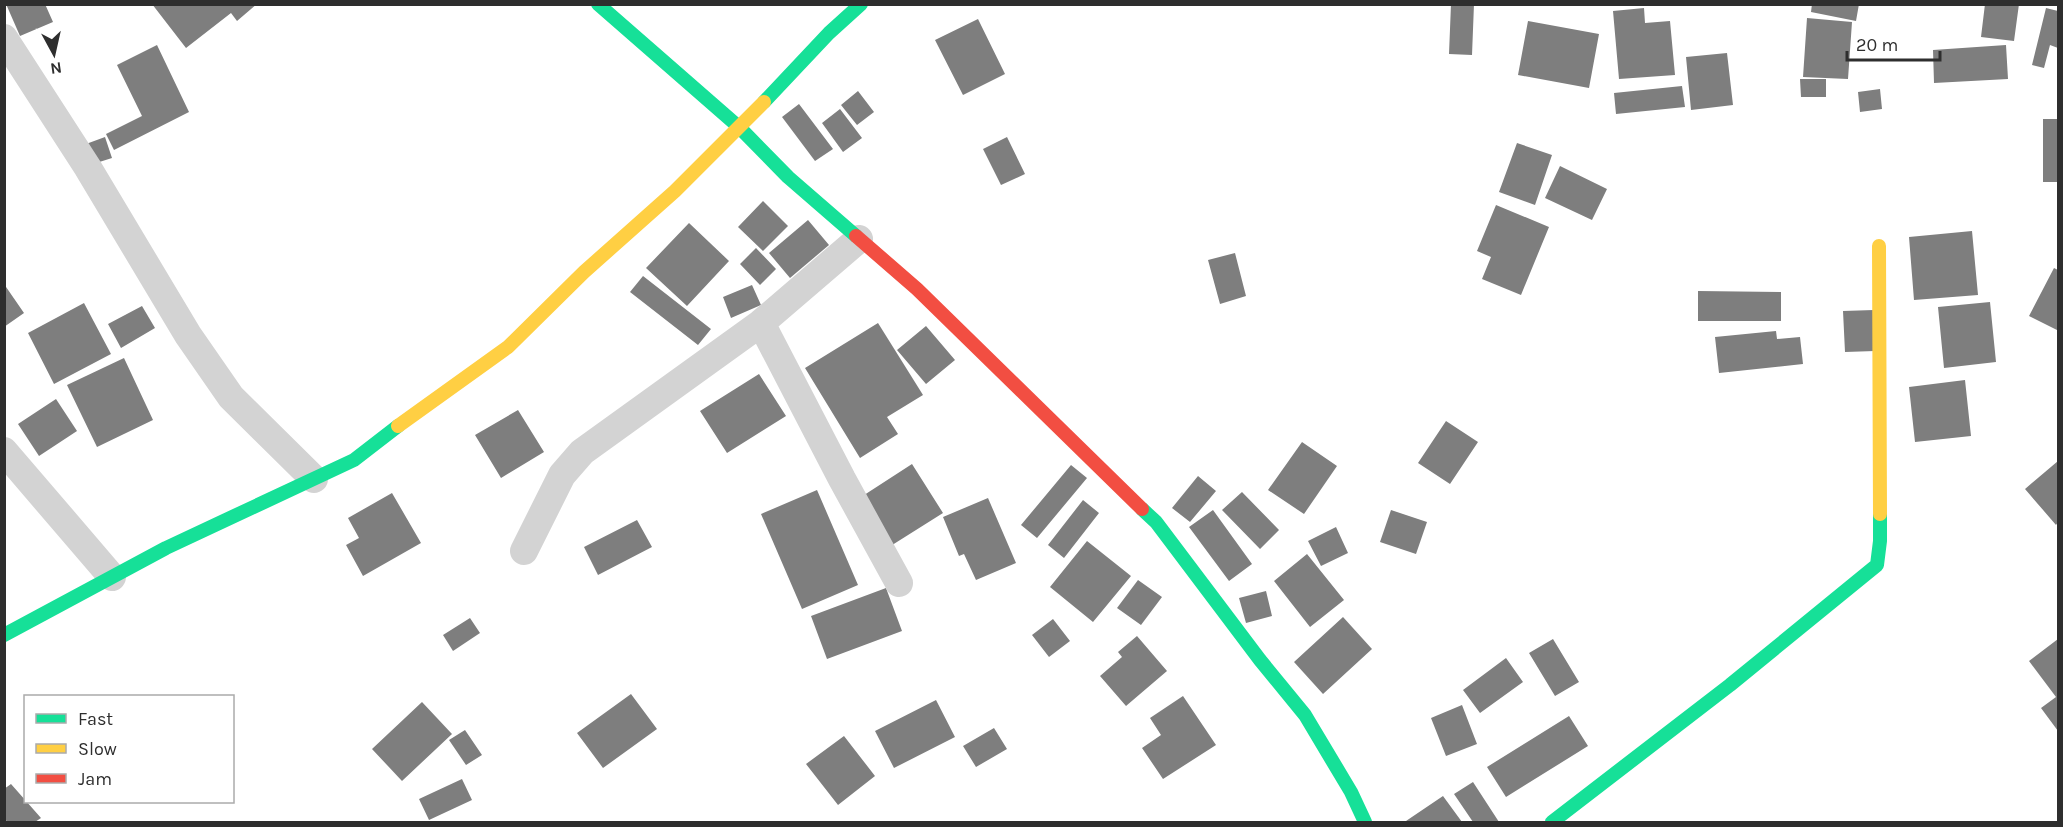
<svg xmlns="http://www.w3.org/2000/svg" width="2063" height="827" font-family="Karla,sans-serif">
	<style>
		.building { fill: #7e7e7e }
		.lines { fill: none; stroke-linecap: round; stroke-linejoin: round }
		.street { stroke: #d3d3d3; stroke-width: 28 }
		.fast { stroke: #16e098; stroke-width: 14 }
		.slow { stroke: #ffcf43; stroke-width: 14 }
		.jam { stroke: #f24e42; stroke-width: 14 }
	</style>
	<rect width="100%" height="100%" fill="#fff"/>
	<path class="building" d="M6,4H45L53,22L20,36Z
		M152,4H257L237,21L231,13L186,48Z
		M1451,4H1474L1472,55L1449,54Z
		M1812,4H1859L1856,21L1811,12Z
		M1985,4H2019L2014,41L1981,37Z
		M1644,8L1645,23L1670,21L1675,75L1619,79L1613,11Z
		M2046,8L2058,11V48L2050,45L2044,68L2032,65Z
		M1807,18L1852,22L1848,79L1803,77Z
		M978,19L1005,74L963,95L935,40Z
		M1528,21L1599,34L1589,88L1518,75Z
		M157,45L189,112L114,150L106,134L142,116L117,65Z
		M2006,45L2008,79L1934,83L1933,50Z
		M1727,53L1733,105L1691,110L1686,57Z
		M1800,79H1826V97H1801Z
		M1682,86L1685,107L1616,114L1614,93Z
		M1880,89L1882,109L1860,112L1858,92Z
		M858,91L874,112L857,125L841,105Z
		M799,104L833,149L815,161L782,117Z
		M840,109L862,138L843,152L822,123Z
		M2043,119H2058V182H2043Z
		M105,137L112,158L93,164L86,144Z
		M1007,137L1025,174L1001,185L983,149Z
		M1517,143L1552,155L1535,205L1499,192Z
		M1560,166L1607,189L1592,220L1545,198Z
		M763,201L788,226L763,251L738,227Z
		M1496,205L1549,227L1521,295L1482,279L1491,257L1477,251Z
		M808,220L829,245L790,278L769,253Z
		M689,223L729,261L687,306L646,268Z
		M1972,231L1978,295L1914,300L1909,237Z
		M756,248L776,269L760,285L740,264Z
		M1235,253L1246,296L1220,304L1208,260Z
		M2054,268L2058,270V326L2057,330L2029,316Z
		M643,276L711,329L698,345L630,292Z
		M4,284L24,313L4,327Z
		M752,285L761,305L731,318L723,297Z
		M1698,291L1781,292V321H1698Z
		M1990,302L1996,362L1944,368L1938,307Z
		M84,303L111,354L54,384L28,333Z
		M142,306L155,328L121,348L108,324Z
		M1874,310L1875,351L1845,352L1843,311Z
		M878,323L923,395L887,417L898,434L860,458L805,368Z
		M926,326L955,360L926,384L897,350Z
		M1776,331L1777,339L1800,337L1803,364L1719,373L1715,337Z
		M124,358L153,420L97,447L67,385Z
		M759,374L786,416L727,453L700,411Z
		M1965,380L1971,436L1915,442L1909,387Z
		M56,399L77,431L39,456L18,424Z
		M518,410L544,452L501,478L475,435Z
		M1446,421L1478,442L1450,484L1418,463Z
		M1302,442L1337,466L1304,514L1268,490Z
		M2058,461V522L2056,525L2025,489Z
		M912,464L943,513L889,547L858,499Z
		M1071,465L1087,478L1037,538L1021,525Z
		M1198,476L1216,491L1190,522L1172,508Z
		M817,490L858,585L802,609L761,514Z
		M1242,492L1279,530L1260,549L1222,510Z
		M392,493L421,543L363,576L346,545L359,538L348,518Z
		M988,498L1016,563L976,580L964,554L959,556L943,517Z
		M1083,500L1099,513L1064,558L1048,545Z
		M1213,510L1252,564L1229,581L1189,527Z
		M1391,510L1427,522L1416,554L1380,542Z
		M637,520L652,547L598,575L584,547Z
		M1336,527L1348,553L1321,566L1308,541Z
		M1087,541L1131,576L1093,622L1050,587Z
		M1307,554L1344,600L1310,627L1274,581Z
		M1138,580L1162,597L1141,625L1117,608Z
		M886,588L902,631L827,659L811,616Z
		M1266,591L1272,616L1246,623L1239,598Z
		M1343,617L1372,649L1323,694L1294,662Z
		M470,618L480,633L453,651L443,635Z
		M1053,619L1070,641L1049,657L1032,635Z
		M1137,636L1167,671L1126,706L1100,676L1122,657L1118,652Z
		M1553,639L1579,682L1555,696L1529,653Z
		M2058,639V731L2041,708L2056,697L2029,661Z
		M1506,658L1523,682L1480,713L1463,690Z
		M631,694L657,729L603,768L577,733Z
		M1183,696L1216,745L1163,779L1142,748L1161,735L1150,718Z
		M936,700L955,737L894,768L875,731Z
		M422,702L452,734L402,781L372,749Z
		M1462,705L1477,744L1446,756L1431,718Z
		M1569,716L1588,746L1506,797L1487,767Z
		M994,728L1007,749L976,767L963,746Z
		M465,730L482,755L466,765L449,740Z
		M844,736L875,776L838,805L806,764Z
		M462,779L472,800L429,820L419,799Z
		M1473,782L1499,822H1473L1454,794Z
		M11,784L41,818L35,822H8L4,819V789Z
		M1443,796L1462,822H1407L1406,821Z"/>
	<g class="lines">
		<path class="street" d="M4,38L88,168L188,335L231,397L314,479
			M859,239L761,323L842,479L899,583
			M4,451L112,577
			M524,551L562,475L582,452L761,323"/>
		<path class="fast" d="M598,4L740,128L788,177L856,236
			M764,102L829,33L861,4
			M1142,509L1156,522L1260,660L1305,715L1351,792L1365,822
			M4,635L166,548L354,460L398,426
			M1552,822L1730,685L1877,565L1880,541V514"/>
		<path class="slow" d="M1879,246L1880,514
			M398,426L508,347L584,272L675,191L764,102"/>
		<path class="jam" d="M856,236L917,289L1142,509"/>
	</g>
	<rect width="2063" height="827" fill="none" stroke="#2e2e2e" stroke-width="12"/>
	<rect x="24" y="695" width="210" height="108" fill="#ffffff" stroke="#ababab" stroke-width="1.5"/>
	<rect x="36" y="714" width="30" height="9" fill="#16e098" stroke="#ababab" stroke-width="1.5"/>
	<text x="78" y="725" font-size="18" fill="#2e2e2e">Fast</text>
	<rect x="36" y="744" width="30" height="9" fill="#ffcf43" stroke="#ababab" stroke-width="1.5"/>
	<text x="78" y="755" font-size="18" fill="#2e2e2e">Slow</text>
	<rect x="36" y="774" width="30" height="9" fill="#f24e42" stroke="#ababab" stroke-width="1.5"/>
	<text x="78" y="785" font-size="18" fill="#2e2e2e">Jam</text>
	<g transform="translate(54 54) rotate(172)" stroke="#ffffff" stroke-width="4.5" paint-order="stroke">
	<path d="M0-4.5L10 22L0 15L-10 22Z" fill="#2e2e2e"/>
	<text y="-9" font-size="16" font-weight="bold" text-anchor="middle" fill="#2e2e2e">N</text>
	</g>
	<path d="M1847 51v9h93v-9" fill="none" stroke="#2e2e2e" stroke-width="3"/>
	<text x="1856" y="51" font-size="18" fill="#2e2e2e" stroke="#ffffff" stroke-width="4.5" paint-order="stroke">20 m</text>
</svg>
